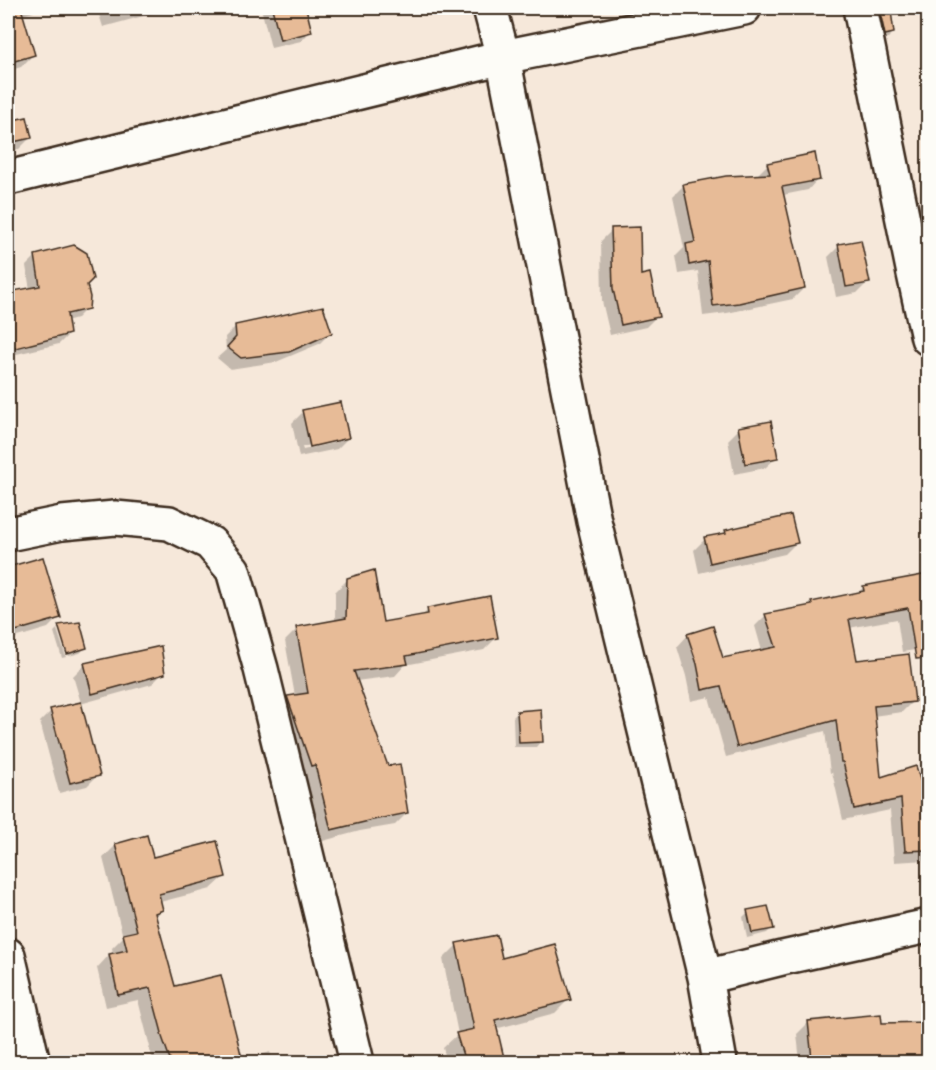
<svg xmlns="http://www.w3.org/2000/svg" width="936" height="1070" font-family="Itim,sans-serif">
	<style>
		.shadow { fill: #0003; fill-rule: evenodd }
		.building { fill: #e7bb97; stroke: #3b2a1e; stroke-width: 1.5 }
		.lines { fill: none; stroke-linecap: round; stroke-linejoin: round }
		.minor-casing { stroke: #3b2a1e; stroke-width: 38 }
		.minor { stroke: #fdfcf7; stroke-width: 33 }
	</style>
	<rect width="100%" height="100%" fill="#f6e8da"/>
	<filter id="ink" filterUnits="userSpaceOnUse"><feTurbulence type="fractalNoise" baseFrequency=".0167" numOctaves="2"/><feDisplacementMap in="SourceGraphic" scale="12" xChannelSelector="R" yChannelSelector="G"/><feConvolveMatrix kernelMatrix="1 2 1 2 8 2 1 2 1" color-interpolation-filters="sRGB"/></filter>
	<g filter="url(#ink)">
		<path class="shadow" d="M8,8H37L33,12L22,15L34,54L21,67L8,71Z
			M97,8H173L103,27Z
			M261,8H304L310,32L301,41L271,48Z
			M881,14L893,33L888,38L880,39L876,19Z
			M26,118L30,138L19,149L8,151V123Z
			M768,164L818,179L808,190L783,195L804,288L793,299L727,313L703,316L698,271L679,274L676,256L684,248L673,196L684,185L757,175Z
			M612,230L640,277L657,316L646,327L610,335L602,301L601,241Z
			M839,246L868,282L857,293L836,297L828,257Z
			M36,256L85,284L87,308L77,318L66,321L69,334L59,344L8,356V293L30,290L26,266Z
			M236,326L330,333L319,344L276,362L230,369L217,358L226,350L225,337Z
			M303,412L348,438L337,449L299,457L292,423ZM337,439V442L303,450L302,447Z
			M739,429L776,458L765,468L734,474L728,440Z
			M726,531L796,543L785,554L699,573L694,550L705,539L721,535Z
			M42,559L59,617L48,628L8,640V569Z
			M928,575V648L902,652L897,619L849,628L856,662L913,701L902,712L873,716L880,779L917,775L928,771V860L894,862L890,810L843,820L832,772L830,773L825,731L726,757L709,697L691,701L686,676L677,647L688,635L722,660L762,651L755,626L766,615L808,607L812,604L856,594L864,587Z
			M348,579L382,623L421,617L428,610L496,638L484,650L405,665L395,676L356,681L387,768L407,813L395,825L360,831L319,842L276,709L288,697L295,696L285,641L297,629L335,622V592Z
			M59,627L85,648L80,653L69,656L61,629H57L66,657L62,658L54,632Z
			M159,648L163,673L152,684L80,704L98,775L87,786L59,793L40,722L51,711L81,703L73,676L84,665Z
			M518,712L541,741L536,747H514L513,717Z
			M116,845L152,859L224,877L211,889L160,902L162,910L155,917L174,988L241,1061L270,1052L273,1062H154L149,1048L150,1047L138,1000L106,1007L97,968L109,955L113,954L112,948L123,937L103,858Z
			M748,912L772,928L767,933L747,938L743,917Z
			M457,945L501,960L569,999L555,1013L495,1029L504,1062H447L443,1048L458,1034L443,959Z
			M808,1023L881,1024L928,1023V1062H800L797,1034Z
			M535,1055L537,1062H505Z"/>
		<path class="building" d="M8,8H21L35,55L8,63Z
			M272,8H306L312,32L280,40Z
			M891,11L894,33L885,35L880,12Z
			M27,117L32,138L8,143V121Z
			M815,153L820,180L782,187L805,288L739,303L713,306L708,261L689,265L686,244L695,242L683,184L726,176L770,174L767,163Z
			M640,227L641,275L650,273L659,317L621,325L613,289L611,228Z
			M861,240L870,283L846,287L838,244Z
			M74,245L87,253L93,279L87,285L90,297L89,309L67,314L70,334L8,350V292L40,286L35,255Z
			M323,306L332,333L289,352L241,358L227,347L236,337L235,325Z
			M341,402L349,438L310,447L302,410Z
			M771,421L778,458L745,464L738,427Z
			M791,515L798,543L710,563L704,537L726,533L725,530Z
			M43,557L61,618L12,632L8,616V567Z
			M374,570L383,622L428,614L427,608L490,596L498,638L406,656L408,664L354,671L388,766L400,764L408,813L373,820L331,830L315,765L311,766L287,696L308,693L296,627L346,618L347,578Z
			M928,574V658L916,659L908,608L849,619L857,660L909,654L915,702L874,706L881,777L916,766L928,806V850L905,851L901,799L854,809L843,762H841L836,720L737,747L721,686L702,690L697,664L687,634L713,626L723,658L776,647L765,614L812,605L811,602L864,591L863,586Z
			M80,622L87,648L67,654L58,625Z
			M161,646L165,674L92,694L84,663Z
			M81,702L100,776L70,783L50,709Z
			M541,709L543,742L519,743L517,711Z
			M147,835L153,857L217,841L226,877L159,894L163,910L155,913L175,986L221,975L243,1062H171L161,1034L162,1033L150,988L118,995L109,954L127,950L123,934L137,931L115,844Z
			M768,906L774,929L752,933L747,910Z
			M497,935L502,958L555,944L571,1000L495,1020L505,1062H465L456,1033L474,1029L456,943Z
			M881,1014L882,1023L928,1022V1062H845L844,1056L812,1059L808,1021Z"/>
		<g class="lines">
			<g class="minor-casing">
				<path id="minor" d="M490,8L503,57L594,521L705,977L720,1062
					M860,8L914,274L928,338
					M8,178L503,57L744,8
					M8,534L62,523L115,518L169,523L210,543L233,570L261,669L357,1062
					M8,955L33,1062
					M705,977L782,958L928,926"/>
			</g>
			<use href="#minor" class="minor"/>
		</g>
	</g>
	<rect width="936" height="1070" fill="none" stroke="#fdfcf7" stroke-width="30"/>
	<rect x="15" y="15" width="906" height="1040" fill="none" stroke="#3b2a1e" stroke-width="2" filter="url(#ink)"/>
</svg>
